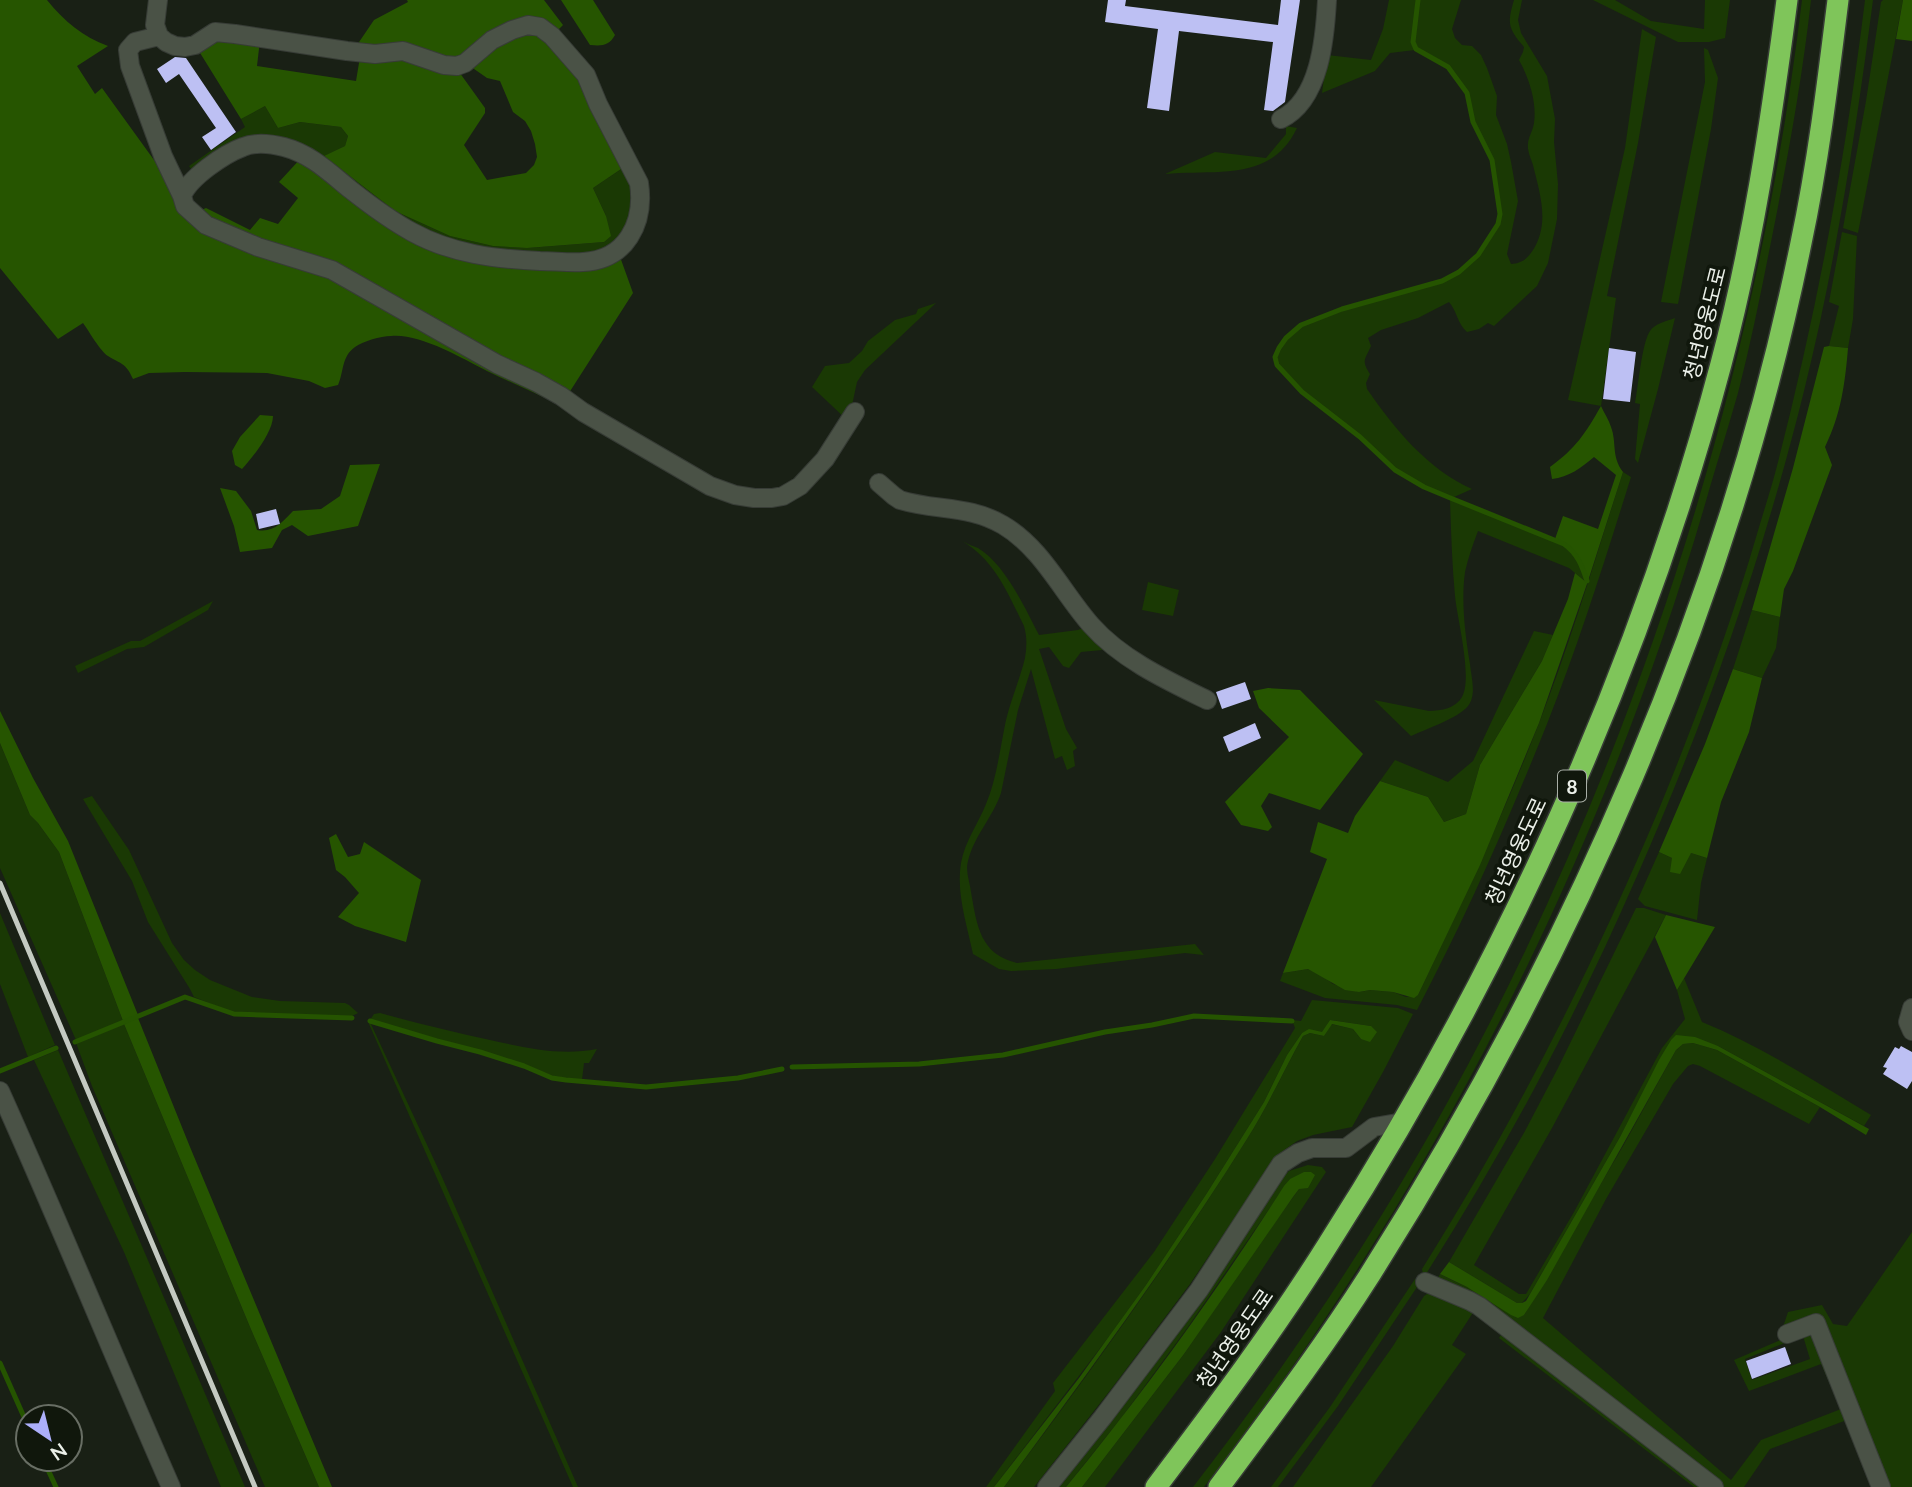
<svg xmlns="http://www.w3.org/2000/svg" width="1912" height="1487" font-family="Lato,'Noto Sans KR',sans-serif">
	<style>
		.green { fill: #1a3904 }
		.forest { fill: #265500 }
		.water { fill: #255400 }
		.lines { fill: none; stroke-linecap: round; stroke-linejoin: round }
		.stream { stroke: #255400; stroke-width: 5 }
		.building { fill: #bdc0f3 }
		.minor-casing { stroke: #373c36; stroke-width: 20 }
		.highway-casing { stroke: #373c36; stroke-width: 24 }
		.minor { stroke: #4a5246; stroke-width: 18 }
		.highway { stroke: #7fc55a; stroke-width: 21 }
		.rail { stroke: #c4cac2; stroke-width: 5 }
		.labels { text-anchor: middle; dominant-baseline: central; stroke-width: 7; stroke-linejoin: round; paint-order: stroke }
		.shield { fill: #10170c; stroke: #a9afa7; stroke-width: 2 }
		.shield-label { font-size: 19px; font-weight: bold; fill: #ebf0e9 }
		.street-label { font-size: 21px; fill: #ebf0e9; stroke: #10170c }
	</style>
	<rect width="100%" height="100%" fill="#192015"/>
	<path class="green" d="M1389,0H1416L1412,42L1415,50L1390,53L1375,71L1322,93L1327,55L1371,60L1383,29Z
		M1419,0H1461L1452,29L1455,38L1462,45L1472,46L1481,55L1487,68L1497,96L1496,115L1507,144L1511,162L1518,201L1507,254L1511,264C1522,263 1527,259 1533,250C1550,223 1540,194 1533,165C1531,159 1527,150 1528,144C1528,138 1533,130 1534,123C1537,102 1529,78 1519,60L1523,52L1524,47C1508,28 1507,24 1514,0H1522L1518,20L1521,33L1547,76L1555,119L1554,142L1558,184L1557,219L1548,263L1537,286L1494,326L1488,323L1479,329L1467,332C1457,323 1457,311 1449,302L1418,318L1381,330L1368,338L1371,346C1365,360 1361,360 1370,374L1366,383L1367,389C1394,428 1427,469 1472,489L1454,497C1434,492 1412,481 1395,468C1382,459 1372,445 1359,435C1337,416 1283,385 1277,357L1287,339L1302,326L1342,311L1443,282L1459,273L1485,248L1499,225L1501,214L1493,160L1474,121L1468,92L1449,66L1423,52L1417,48L1414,42Z
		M1593,0H1615L1651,21L1704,29L1705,0H1730L1725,38L1709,42H1678Z
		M1802,0H1811C1802,81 1787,162 1771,242C1761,292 1751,343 1738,393C1729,425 1719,456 1710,487C1607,849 1434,1190 1204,1487H1193C1303,1345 1402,1193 1484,1034C1650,712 1759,359 1802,0Z
		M1865,0H1873C1856,131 1836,262 1804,391C1763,557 1706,719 1637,876C1577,1014 1507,1147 1426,1274H1423L1422,1269C1514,1123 1592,969 1659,809C1696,719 1730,627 1757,534C1764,510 1772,486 1778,462C1817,310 1846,156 1865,0Z
		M1883,0H1903L1858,233L1843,228L1866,101L1881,2Z
		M1642,29L1656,37L1638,143L1607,296L1616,298L1601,406L1568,400L1625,148Z
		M1704,48L1708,50L1718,78L1711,129L1678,304L1661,302L1705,82Z
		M265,106L278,128L300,122L341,127L348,136L345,146L325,156L395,211L450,236L493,246L527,248L604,242L606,216L593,188L627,165L637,184L628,239L583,261L433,241L326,167L260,143L196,176L189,166L245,127L241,119Z
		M1286,126L1297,128C1271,183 1215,169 1165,174L1215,152L1266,158L1286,134Z
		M1842,232L1857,236L1853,319L1848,348L1829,346L1839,306L1829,302Z
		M936,303L865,370L857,382L851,410L846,419L812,387L825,366L849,363L862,351L868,341L895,320L916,314L918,309Z
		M1675,318L1658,389L1638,463L1635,459L1640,404L1635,403C1638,388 1642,342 1650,331C1654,324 1667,321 1675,318Z
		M1623,472L1631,477C1605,560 1579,643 1547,724C1508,821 1466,917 1417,1010L1397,1005L1325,998L1280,981L1283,973L1308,969L1321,975L1333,984L1359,992L1370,990L1393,992L1406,997L1418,995C1460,906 1503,816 1539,723C1571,641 1596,556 1623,472Z
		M1450,499L1563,545L1578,559L1586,582L1569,568L1478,531C1473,544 1468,558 1465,572C1461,601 1465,634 1470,664C1471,676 1477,695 1468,706C1457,719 1426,729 1411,736L1374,700L1429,711C1441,711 1456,708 1462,697C1473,678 1457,618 1455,596C1452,563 1451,531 1450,499Z
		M962,541C967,544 973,546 978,548C1005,564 1025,608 1039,635L1078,630L1087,626L1111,646L1102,650L1081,652L1069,668L1063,666L1049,647L1039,649L1066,729L1077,748L1073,751L1075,766L1067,770L1062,756L1055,759L1031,669L1018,710L1001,793C993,817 974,836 968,861C965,871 970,882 971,892C977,926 980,954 1017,963L1195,944L1204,955L1185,953L1169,955L1056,969L1011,971L999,969L973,954C967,925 956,893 961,863C965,841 978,824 986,804C997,778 1000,748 1006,720C1011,699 1020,679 1025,658C1027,647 1027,636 1024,626C1008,594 995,560 962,541Z
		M1148,582L1179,590L1173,616L1142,610Z
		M213,601L208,610L144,647L127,649L78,673L75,666L131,641H140Z
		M1752,610L1780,617L1776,648L1762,678L1733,669Z
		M1534,631L1553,635L1542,661L1480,765L1466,814L1444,822L1428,797L1380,781L1395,760L1448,782L1473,761Z
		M0,743L30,815L38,823L59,852L123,1021L76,1040L0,868Z
		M92,796L129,850L172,943L184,960L195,970L210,980L252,997L280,1001L345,1003L349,1005L358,1013L352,1016L234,1013L194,997L190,989L148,922L132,881L83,799Z
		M1659,852L1672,858L1691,853L1707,858L1701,883L1697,920L1645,906L1638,899Z
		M1636,908H1644L1666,915L1552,1128L1474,1265L1519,1294H1526L1574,1212L1662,1048L1685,1019L1677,990L1684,978L1702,1022C1761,1046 1816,1082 1871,1115L1864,1126L1718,1046L1671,1040L1620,1137L1530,1294L1522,1303H1517L1449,1262L1525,1131L1558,1068Z
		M0,913L55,1045L28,1057L0,984Z
		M1312,1000L1398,1008L1413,1014L1383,1072L1352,1127L1313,1135L1297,1141L1276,1156L1190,1284L1112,1388L1034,1487H1004C1089,1374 1172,1259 1247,1139C1268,1106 1284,1070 1303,1036L1310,1033L1324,1036L1331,1024L1353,1029L1361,1039L1371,1026L1330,1020L1323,1032L1302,1033L1287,1055L1264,1102L1207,1193L1146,1285L1111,1334L994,1487H986L1055,1391L1053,1383L1154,1252L1215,1159L1295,1028L1292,1020L1301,1021Z
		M380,1013C416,1023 453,1032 490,1040C526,1048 561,1056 597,1049L589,1063H584L582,1080L553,1076L525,1065L481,1051L370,1020L374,1014Z
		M370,1022L442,1177L578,1487H573L369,1024Z
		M124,1024L250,1327L319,1487H265L92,1086L76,1043Z
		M1693,1043L1717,1050L1820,1107L1809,1124L1700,1066L1693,1064L1688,1066L1673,1084L1606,1199L1543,1318L1731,1480L1761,1440L1841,1409L1821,1364L1749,1391L1734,1360L1785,1338L1787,1342L1745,1359L1752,1380L1810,1359L1803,1336L1813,1332L1852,1418L1770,1449L1744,1487H1722L1436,1281L1440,1274L1524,1315L1623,1146L1676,1050L1683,1044Z
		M58,1050L245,1487H221L124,1252L34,1060Z
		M1308,1165L1322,1167L1326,1172L1221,1332L1105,1487H1082L1184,1354L1254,1251L1299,1189L1290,1179L1188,1327L1122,1417L1066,1487H1056L1281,1179L1289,1171Z
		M1912,1232V1487H1890L1822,1317L1782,1330L1788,1312L1822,1305L1833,1324L1847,1326Z
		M1415,1279L1421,1281L1338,1406L1278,1487H1271L1330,1407Z
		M1430,1292L1476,1308L1452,1345L1466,1354L1371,1487H1293L1393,1346L1424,1296Z
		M1504,1330L1707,1487H1694L1499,1338Z"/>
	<path class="forest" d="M0,0H47C64,21 83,37 108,46L77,66L95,94L102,88L180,196L183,205L331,272L556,403C533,392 510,382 487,371C462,358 419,333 391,336C380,336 364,341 355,347C341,357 344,372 338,385L325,388L309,381L267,373L185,372L149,373L133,379C126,363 121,364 108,356C100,351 89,331 83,323L58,339L0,268Z
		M407,0H544L563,25L555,33L542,24L463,59L355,48L374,20L408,2Z
		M561,0H593L615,35C609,46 602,46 590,45Z
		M1903,0H1912V41L1896,39Z
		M528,27L573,62L627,165L593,188L606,216L611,236L604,242L527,248L493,246L450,236L395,211L324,156L345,146L348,136L341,127L300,122L278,128L265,106L241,119L197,48L214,37L260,40L257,66L356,81L360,57L385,56L457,69L485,108V113L464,145L487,180L526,173L534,165L537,157L535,144L531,131L525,121L513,112L500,81L487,78L467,64Z
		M302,157L457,254H619L633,293L567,396L197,212L206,208L250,230L260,218L278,224L298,198L279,182Z
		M1829,346L1848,348C1845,384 1841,414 1825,447L1832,465L1793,571L1784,589L1780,617L1752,610L1793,468L1824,347Z
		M1601,406C1604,413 1609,420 1611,427C1617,443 1611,456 1623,472L1588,581L1539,723L1480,865L1418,995L1414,998L1393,992L1370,990L1359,992L1345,990L1308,969L1283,973L1327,859L1310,852L1318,822L1348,833L1355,816L1380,781L1428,797L1444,822L1466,814L1480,765L1542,661L1568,599L1575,573L1586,582L1588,581C1581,559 1578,548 1555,539L1563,516L1598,529L1616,475L1594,457C1581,468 1569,477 1552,479L1550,467C1576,448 1585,434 1601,406Z
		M260,415L273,416C273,432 253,457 242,469L235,465L232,451L240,437Z
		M380,464L358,526L308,536L292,525L282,530L272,548L240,552L234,526L220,488L236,491L251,511L257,530C274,533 282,522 293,511L321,509L340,496L350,465Z
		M1733,669L1762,678L1749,732L1721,802L1707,858L1691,853L1680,874L1670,872L1672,858L1659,852L1705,744Z
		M1268,688L1300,690L1363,754L1320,810L1269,793L1261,806L1272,827L1268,831L1241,825L1225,802L1289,737L1259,708L1253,691Z
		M0,711L33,778L68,841L138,1015L123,1021L59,852L38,823L30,815L0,743Z
		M336,834L348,857L360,854L364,842L421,880L406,942L355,926L338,917L359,893L345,877L336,870L329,838Z
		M1666,915L1715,927L1677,990L1655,937Z
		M138,1018L190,1147L332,1487H319L250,1327L124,1024Z"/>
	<path class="water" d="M1330,1020L1371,1026L1377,1032L1370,1042L1361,1039L1353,1029L1332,1024L1324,1036L1310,1033L1303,1036C1284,1070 1268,1106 1247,1139C1172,1259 1088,1373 1004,1487H994L1079,1378L1146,1285L1207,1193L1264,1102L1287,1055L1302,1033L1309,1029L1322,1032Z
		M1676,1035L1695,1037L1718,1046L1869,1129L1866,1135L1820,1107L1717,1050L1693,1043L1683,1044L1676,1050L1547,1280L1524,1315L1518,1318L1511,1315L1467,1287L1440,1274L1449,1262L1517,1303H1522L1526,1301L1620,1137L1659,1060L1671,1040Z
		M1304,1172H1311L1315,1175L1308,1188L1299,1189L1293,1197L1184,1354L1082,1487H1066C1145,1391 1218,1290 1284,1186L1290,1179Z"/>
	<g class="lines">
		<path class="stream" d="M1418,0L1413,42L1416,49L1448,67L1467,93L1473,122L1492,160L1500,214L1498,224L1478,255L1459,272L1442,281L1342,309L1301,325L1286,338L1279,348L1275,357L1277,365L1302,392L1360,437L1395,470L1424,487L1448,497L1564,544C1578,554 1582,566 1587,581
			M370,1021L437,1041L480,1052L524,1066L552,1078L566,1080L646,1087L738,1078L782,1069
			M75,1042L185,997L234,1014L352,1018
			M792,1067L919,1064L1003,1055L1105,1032L1152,1025L1194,1016L1292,1021
			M0,1071L56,1048
			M0,1363L28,1426
			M43,1459L56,1487"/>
	</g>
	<path class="building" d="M1108,0H1126L1125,6L1278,25L1281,0H1300L1285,102L1273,111L1264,110L1273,42L1179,31L1169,111L1147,108L1158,29L1105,22Z
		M175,57L186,58L236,132L211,150L202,137L216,128L179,74L166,83L157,69Z
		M1609,348L1636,352L1630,402L1603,399Z
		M276,509L280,524L259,529L256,514Z
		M1245,682L1251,699L1222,709L1216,692Z
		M1255,723L1261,738L1229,752L1223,737Z
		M1901,1046L1912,1052V1081L1907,1089L1883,1074L1887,1068L1883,1067L1895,1047L1899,1049Z
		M1785,1347L1791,1364L1752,1379L1746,1361Z"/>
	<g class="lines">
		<g class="minor-casing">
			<path id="minor" d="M158,0L155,25L159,36L166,42L175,46L185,47L195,45L215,32L235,34L347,51L375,54L403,51L444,65L457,66L465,63L492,40L512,30L528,25L540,27L552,36L586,75L598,104L639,183C645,223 626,260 583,262C569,263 554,261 540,261C495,259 452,254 412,232C390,220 370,205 351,190C330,173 311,154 284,147C272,144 255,142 243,147C224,154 189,178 182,196L185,206L206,225L258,247L332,270L497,364L536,382L561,396L583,412L710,486L735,495L754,498H772L783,496L800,486L825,459L855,412
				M159,36L135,42L128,50L130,66L163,156L182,196
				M1281,119C1320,100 1325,38 1327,0
				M879,483L894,496L900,500C936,511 969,505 1003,525C1042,548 1062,592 1091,625C1121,659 1166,680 1207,700
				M1912,1008L1908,1022L1912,1031
				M0,1091C59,1222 113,1355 171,1487
				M1425,1282L1470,1301L1479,1306L1714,1487
				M1787,1334L1816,1323L1881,1487
				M1047,1487L1103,1417L1199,1290L1281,1164L1298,1153L1312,1148H1346L1374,1127L1403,1122"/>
		</g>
		<g class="highway-casing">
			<path id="highway" d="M1156,1487C1215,1409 1275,1329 1327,1246C1501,974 1638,676 1721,364C1753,244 1771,122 1787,0
				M1219,1487C1271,1417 1324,1347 1371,1273C1569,960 1727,607 1801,243C1818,163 1828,81 1838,0"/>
		</g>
		<use href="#minor" class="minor"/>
		<use href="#highway" class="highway"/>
		<path class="rail" d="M0,883L255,1487"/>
	</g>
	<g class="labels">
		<rect class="shield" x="1558" y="770.5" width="28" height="31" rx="5"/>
		<g class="shield-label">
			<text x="1572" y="786">8</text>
		</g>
		<g class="street-label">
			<text transform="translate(1704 323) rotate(-76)">청년영웅도로</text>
			<text transform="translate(1515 851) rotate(-65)">청년영웅도로</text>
			<text transform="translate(1234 1338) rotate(-55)">청년영웅도로</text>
		</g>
	</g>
	<g transform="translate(49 1438) rotate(145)"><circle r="33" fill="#10170c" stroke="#686e64" stroke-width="2"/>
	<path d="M0-5L12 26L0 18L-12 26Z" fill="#acaffb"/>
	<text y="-10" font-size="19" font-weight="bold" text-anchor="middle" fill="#ebf0e9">N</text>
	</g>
</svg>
